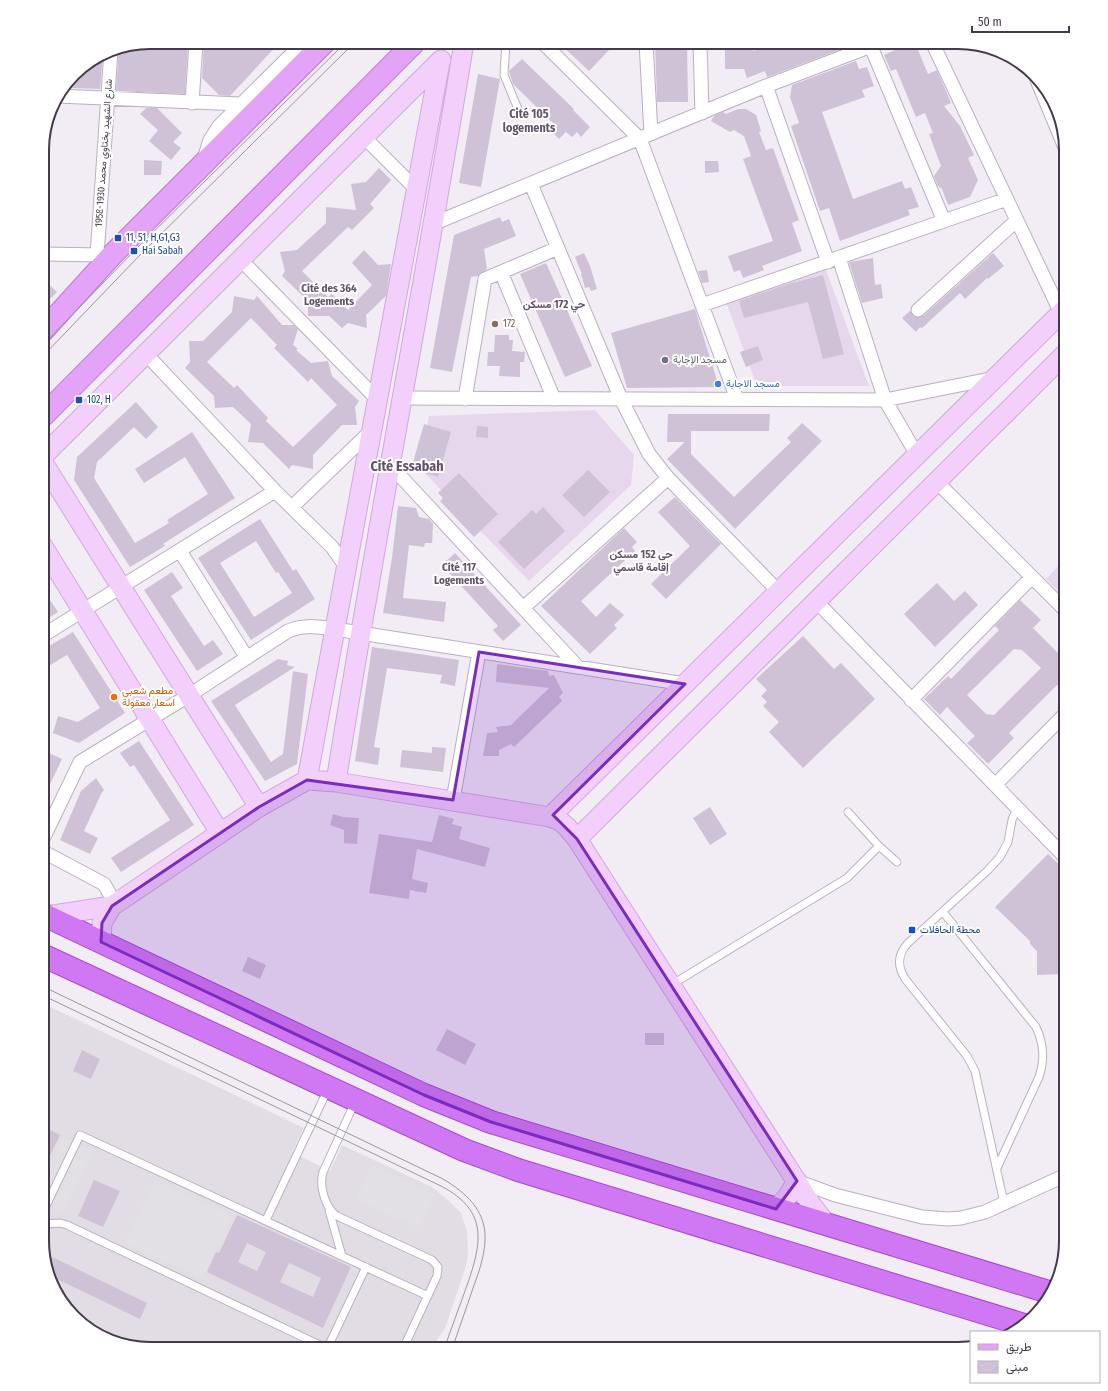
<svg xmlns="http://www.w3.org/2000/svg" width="1108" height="1391" font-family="'Fira Sans Condensed',Vazirmatn,sans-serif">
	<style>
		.industrial { fill: #e2dde5 }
		.education { fill: #e7d7ec }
		.parking { fill: #e2e0e4 }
		.building { fill: #cfc2d6; fill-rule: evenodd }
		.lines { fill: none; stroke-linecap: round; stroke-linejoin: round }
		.lane-casing { stroke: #bbafc0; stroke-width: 9 }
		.street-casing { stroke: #bbafc0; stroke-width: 15 }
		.secondary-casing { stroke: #d1a8dd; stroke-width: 21 }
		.primary-casing { stroke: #c173dc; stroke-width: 23 }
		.highway-casing { stroke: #a648d2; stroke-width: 24 }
		.lane { stroke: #fff; stroke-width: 7 }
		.street { stroke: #fff; stroke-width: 13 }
		.secondary { stroke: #f2d0fb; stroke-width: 19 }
		.primary { stroke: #e3a3f7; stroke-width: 21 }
		.highway { stroke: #d078f3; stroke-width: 22 }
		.tram { stroke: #999; stroke-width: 1 }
		.marked { fill: #7b2cbf; fill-opacity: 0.2; stroke: #7b2cbf; stroke-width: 3; stroke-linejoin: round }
		.transit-dot { fill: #1a4fb4; stroke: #fff; stroke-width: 1.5 }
		.education-dot { fill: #8d6e63; stroke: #fff; stroke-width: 1.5 }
		.worship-dot { fill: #6b7280; stroke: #fff; stroke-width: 1.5 }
		.shop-dot { fill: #3f7fe0; stroke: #fff; stroke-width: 1.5 }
		.food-dot { fill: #e8710a; stroke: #fff; stroke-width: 1.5 }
		.labels { text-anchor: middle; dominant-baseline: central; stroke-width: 4; stroke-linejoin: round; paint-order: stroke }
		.street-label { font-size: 10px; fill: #443a49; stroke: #fff }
		.transit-label { font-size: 10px; fill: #164399; stroke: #fff; text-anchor: start }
		.education-label { font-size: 10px; fill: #785e54; stroke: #fff; text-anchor: start }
		.worship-label { font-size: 10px; fill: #5b616d; stroke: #fff; text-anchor: start }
		.shop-label { font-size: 10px; fill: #366cbe; stroke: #fff; text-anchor: start }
		.food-label { font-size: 10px; fill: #c56008; stroke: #fff; text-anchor: start }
		.neighbourhood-label { font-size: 11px; font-weight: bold; fill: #62526b; stroke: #fff }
		.quarter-label { font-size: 12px; font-weight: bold; fill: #62526b; stroke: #fff }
		.district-label { font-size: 14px; font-weight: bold; fill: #62526b; stroke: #fff }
		.rim { fill: none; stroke: #443a49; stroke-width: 2 }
	</style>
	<rect width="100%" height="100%" fill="#f2ecf5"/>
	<path class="industrial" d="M42,1003L304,1128L292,1152L330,1171L342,1145L432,1187L448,1200L461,1213L467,1231L468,1255L465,1269L445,1328L431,1349H150L96,1334L60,1301L42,1241Z"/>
	<path class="education" d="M826,270L869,386H757L726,302Z
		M595,410L634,455L631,485L529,581L420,468L429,416Z
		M1066,558V599L1046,579Z"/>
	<path class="parking" d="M63,1137L93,1151L63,1211L42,1201V1181Z
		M372,1165L434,1194L418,1227L356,1199Z
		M155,1180L232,1217L202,1279L124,1242Z"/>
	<path class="building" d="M152,42H188L185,94L116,91L119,48Z
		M204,42H280L230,96L219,95L202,78Z
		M558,42H605L611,48L589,71Z
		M655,42H687L688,102H657Z
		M725,42H753V51L777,42H849L850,46L767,77L765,71L747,78L744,69H725Z
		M902,47L918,50L928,74L937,70L951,103L944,106L960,126L974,155L968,158L978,180L970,197L948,205L942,189L938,186L934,176L941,166L929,134L933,133L925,113L916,117L896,69L891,71L884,55Z
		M103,54L100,89L72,88L73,77L79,69Z
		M522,59L574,109L573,110L590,127L581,137L577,132L572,137L566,132L559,139L549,129L554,124L513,84L509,71Z
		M856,61L859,69L867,67L874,86L862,90L865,97L822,112L853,199L902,181L905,189L911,187L919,207L908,210L910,215L840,241L829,208L820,211L791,126L799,123L790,97L792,85Z
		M478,74L500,79L481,187L459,183Z
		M146,108H157L182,133L173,142L181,148L171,160L149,141L158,130L140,114Z
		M738,109H746L756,115L761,131L759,132L766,150L773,148L799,220L792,223L802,251L762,266L764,270L743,278L740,270L734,272L728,256L773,241L743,159L751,156L744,136L734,130L730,132L711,121L714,116L723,112L726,114Z
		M144,160L162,161L161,175H144Z
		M705,161H718L719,172L705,173Z
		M379,168L391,180L370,204L374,208L352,230L348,227L302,271L328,297L332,294L348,310L372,285L352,263L364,250L378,265L391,264L386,296L366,315L367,328L348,323L342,328L329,316H308V301L282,276L285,271L280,252L297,250L326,223V207L356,210L351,184L366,182Z
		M500,217L502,222L509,219L516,236L484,249L487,269L478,276L471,277L452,372L430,368L454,235Z
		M584,253L590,266L597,289L591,291L589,287L585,288L581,274H582L575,257Z
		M993,253L1004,266L988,279L987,278L965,299L960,293L922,328L920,327L916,332L902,318L910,311L915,317L923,316Z
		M873,258L875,285L881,284L883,298L862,303L849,262Z
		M546,263L592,366L565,377L520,274Z
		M707,270L709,282L702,283L698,271Z
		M823,275L844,354L823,359L808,302L744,318L739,301L785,285Z
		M42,278L57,292L42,307Z
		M234,296L254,300L257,296L282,325H294L298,329L293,345L298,349L296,350L311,363L328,361L332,376L359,401L355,407L357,425H342L313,455V469L292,465L289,469L263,443L248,442L251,424L233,407L215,408L214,396L185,368L190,362L189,341H203L232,312ZM251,318L277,345L274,348L308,382L311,378L337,405L293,447L266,421L268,418L237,385L234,388L207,362Z
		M695,309L719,387L627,388L611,333Z
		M495,335H509V340H513L512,351L525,352L524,362H520V377L499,376L500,366H487L488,352H494Z
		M758,346L763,360L746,367L740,352Z
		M136,402L158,427L146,439L134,427L97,462L94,478L135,543L169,523L167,520L208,494L185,457L144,483L135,469L192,432L235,498L163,544L165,546L130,567L74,480L77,457Z
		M668,414H770L769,431H691V454L734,497L791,442L787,438L802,423L822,441L735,529L667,459L685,442H667Z
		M424,424L451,432L438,477L411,469Z
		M477,426L488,427V438L476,437Z
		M588,470L610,492L584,517L562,495Z
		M459,473L498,514L474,537L440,501L443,498L438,493Z
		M675,497L721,544L666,599L651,584L690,546L658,512Z
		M398,506L416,508L419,517L429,519L433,524L432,543H425L424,547L409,545L403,598L446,602L444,622L383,613L392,558Z
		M543,507L565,531L524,569L498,542L532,510L536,514Z
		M260,519L293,571L296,569L315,599L251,640L198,558ZM256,541L276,573L278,572L292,593L254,617L220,563Z
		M624,528L637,542L632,547L635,551L581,601L596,617L610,603L624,615L614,625L617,628L590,654L541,606Z
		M455,553L521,625L503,641L493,630L498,626L442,565Z
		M172,572L183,588L171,596L204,646L213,640L223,654L197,671L144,590Z
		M937,583L954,601L965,591L978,605L935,647L904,614Z
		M42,588L58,612L42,622Z
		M1020,600L1041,620L1033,628L1061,656L1066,652V683L1061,688L1057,685L1009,733L1014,738L988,764L967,743L975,736L966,727L947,707L940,715L924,699L948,676L951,679L999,630L995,626ZM1014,649L1022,650L1041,668L994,715L986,714L967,695Z
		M73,632L125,713L79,743L53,733L58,716L78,722L100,708L67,655L42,670V650Z
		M803,636L834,669L841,663L875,699L803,768L769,732L779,722L763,706L767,702L761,696L767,690L756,679Z
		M372,647L459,660L455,686L440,683L442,675L387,668L374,747L380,748L378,765L355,761Z
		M278,659L288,661L287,665L295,667L235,705L271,762L283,754L293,671L308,674L297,764L265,781L211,701Z
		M497,664L548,671L549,676L554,675L563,693L559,697L562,701L514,747L511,744L499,750V756H483L487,733L498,732L496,727L511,725L549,688L496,682Z
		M139,741L194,825L121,872L111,858L170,820L134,765L130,767L120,753Z
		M432,747L446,748L443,772L400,767L402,750L432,753Z
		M42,750L62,759L42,801Z
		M96,778L104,790L101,794L84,831L98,838L90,854L60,840L81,791Z
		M710,807L727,834L710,845L693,818Z
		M333,814L343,817L359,818L357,844L344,843V830L330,825Z
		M439,815L454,819L452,824L462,827L459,839L490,848L485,867L417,849L412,879L428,883L426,893L410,890L409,899L369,893L379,834L432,842Z
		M1048,854L1066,871V974L1037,975V951L1030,944V941L995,907Z
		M248,957L266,965L260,979L242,971Z
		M447,1029L476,1044L465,1065L436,1050Z
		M645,1033H664V1045H645Z
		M82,1050L100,1059L91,1079L73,1071Z
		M42,1126L60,1135L42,1172Z
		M94,1180L120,1191L103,1227L78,1216Z
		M237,1215L351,1267L323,1328L207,1272L216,1252L219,1253ZM247,1243L266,1252L257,1271L238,1262ZM289,1263L321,1278L313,1297L280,1282Z
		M46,1254L147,1303L140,1319L53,1277Z"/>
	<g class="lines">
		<g class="lane-casing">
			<path id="lane" d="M506,42L504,75L518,109
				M879,846L897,862
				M943,912L1036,1027C1044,1044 1045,1059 1039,1077L997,1168
				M671,985L847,878L879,846L848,812
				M355,1102L323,1172C319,1186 325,1208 337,1216L432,1260L438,1267L437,1276L403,1349
				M1004,1203L975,1071L967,1056L906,980C897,967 897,955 908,943L987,871L1000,857L1008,842L1012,820L1017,808
				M329,1210L342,1256
				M266,1220L328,1089
				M43,1223L42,1214L80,1135L428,1296
				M42,1224L60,1223L67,1225L328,1349
				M327,1349L366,1267"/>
		</g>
		<g class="street-casing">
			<path id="street" d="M542,42L640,139L737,399
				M646,42L651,134
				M700,42L702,113
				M869,42L944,221
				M932,42L1061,313
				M1037,80L1064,145
				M766,86L828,262
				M58,96L240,104
				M192,103L196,42
				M364,137L416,189
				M204,159L210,140L219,126L304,42
				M531,184L621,399L649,454L668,478L779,592
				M435,223L766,86L882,42
				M42,254L104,255
				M97,256L111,50
				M839,258L885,400L917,455
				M241,260L377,399
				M501,272L554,399
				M702,305L1007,199
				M918,310L1017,220
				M146,354L275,491L332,547L346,567
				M402,398L885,400L995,378
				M465,399L485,279L558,248
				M390,465L578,667
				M936,481L1066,611
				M292,507L371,431
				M180,551L247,658
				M815,600L1066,858
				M523,608L668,478
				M42,636L275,491
				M911,700L1032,577
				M995,785L1066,713
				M453,800L479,652
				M42,841L80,762L188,696L288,631C304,624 318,627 335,629L685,684
				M42,851L104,884L112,898V906
				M797,1181L835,1195L922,1217L948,1219L961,1218L985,1212L1066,1175"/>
		</g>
		<g class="secondary-casing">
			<path id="secondary" d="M42,457L441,60
				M42,461L259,807
				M42,545L220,833
				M307,780L440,62
				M336,782C375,535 424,289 464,42
				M550,817L1066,308
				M577,839L1066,353
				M47,916L112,906
				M101,942L102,923L112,906L259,807L307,780L336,782L550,817L560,821L567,827L577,839L811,1204L827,1225
				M776,1209L788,1196L797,1181"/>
		</g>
		<g class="primary-casing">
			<path id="primary" d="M42,332L112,255L325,42
				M42,417L415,42"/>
		</g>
		<g class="highway-casing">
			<path id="highway" d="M42,914L424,1095L491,1122L1052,1293
				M42,955L464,1150L518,1170L1024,1325"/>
		</g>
		<use href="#lane" class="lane"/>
		<use href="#street" class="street"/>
		<use href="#secondary" class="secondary"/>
		<use href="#primary" class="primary"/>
		<use href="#highway" class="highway"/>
		<path class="tram" d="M42,346L134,251L346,42
			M42,357L140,255L355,42
			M42,986L443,1179C493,1209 492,1238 473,1288C466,1309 459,1329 452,1349
			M42,995L441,1186C491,1212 481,1246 465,1291C458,1310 451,1330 444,1349"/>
	</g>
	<path class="marked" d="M479,652L685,684L553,815L577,839L797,1181L776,1209L491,1122L424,1095L101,942L102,923L112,906L259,807L307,780L453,800Z"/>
	<g class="transit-dot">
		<rect x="114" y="234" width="8" height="8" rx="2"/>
		<rect x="130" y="247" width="8" height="8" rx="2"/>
		<rect x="75" y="396" width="8" height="8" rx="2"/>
		<rect x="908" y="926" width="8" height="8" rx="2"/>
	</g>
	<circle class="education-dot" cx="495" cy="324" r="4"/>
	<circle class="worship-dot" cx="665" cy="360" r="4"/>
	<circle class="shop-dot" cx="718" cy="384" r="4"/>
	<circle class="food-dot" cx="114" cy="697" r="4"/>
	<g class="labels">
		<g class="street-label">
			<text transform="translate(104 153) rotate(-86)">شارع الشهيد بختاوي محمد 1930-1958</text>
		</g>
		<g class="transit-label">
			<text x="126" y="238">11, 51, H,G1,G3</text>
			<text x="142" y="251">Hai Sabah</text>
			<text x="87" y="400">102, H</text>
			<text x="920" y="930">محطة الحافلات</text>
		</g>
		<g class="education-label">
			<text x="503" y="324">172</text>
		</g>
		<g class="worship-label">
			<text x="673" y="360">مسجد الإجابة</text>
		</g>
		<g class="shop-label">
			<text x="726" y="384">مسجد الاجابة</text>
		</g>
		<g class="food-label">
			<text x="122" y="691">مطعم شعبي<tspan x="122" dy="12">اسعار معقولة</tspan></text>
		</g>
		<g class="neighbourhood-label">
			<text x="329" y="288">Cité des 364<tspan x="329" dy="13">Logements</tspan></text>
			<text x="554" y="304">حي 172 مسكن</text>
			<text x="641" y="554">حي 152 مسكن<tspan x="641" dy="13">إقامة قاسمي</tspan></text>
			<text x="459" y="567">Cité 117<tspan x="459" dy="13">Logements</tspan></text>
		</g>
		<g class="quarter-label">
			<text x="529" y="114">Cité 105<tspan x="529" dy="14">logements</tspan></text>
		</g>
		<g class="district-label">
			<text x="407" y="466">Cité Essabah</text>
		</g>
	</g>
	<path d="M0 0H1108V1391H0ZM150 49H958A101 101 0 0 1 1059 150V1241A101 101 0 0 1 958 1342H150A101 101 0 0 1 49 1241V150A101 101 0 0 1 150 49Z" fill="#fff" fill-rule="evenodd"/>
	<path class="rim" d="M150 49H958A101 101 0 0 1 1059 150V1241A101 101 0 0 1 958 1342H150A101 101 0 0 1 49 1241V150A101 101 0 0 1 150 49Z"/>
	<rect x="970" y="1331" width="130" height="52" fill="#ffffff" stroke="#b4b0b6"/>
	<rect x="978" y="1344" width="20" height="6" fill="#e3a3f7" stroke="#b4b0b6"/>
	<text x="1006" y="1351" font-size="12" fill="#443a49">طريق</text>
	<rect x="978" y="1361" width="20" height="12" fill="#cfc2d6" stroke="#b4b0b6"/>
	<text x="1006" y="1371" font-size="12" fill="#443a49">مبنى</text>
	<path d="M972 26v6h97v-6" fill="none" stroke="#443a49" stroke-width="2"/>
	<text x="978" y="26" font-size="12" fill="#443a49" stroke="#ffffff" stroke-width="3" paint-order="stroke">50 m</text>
</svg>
